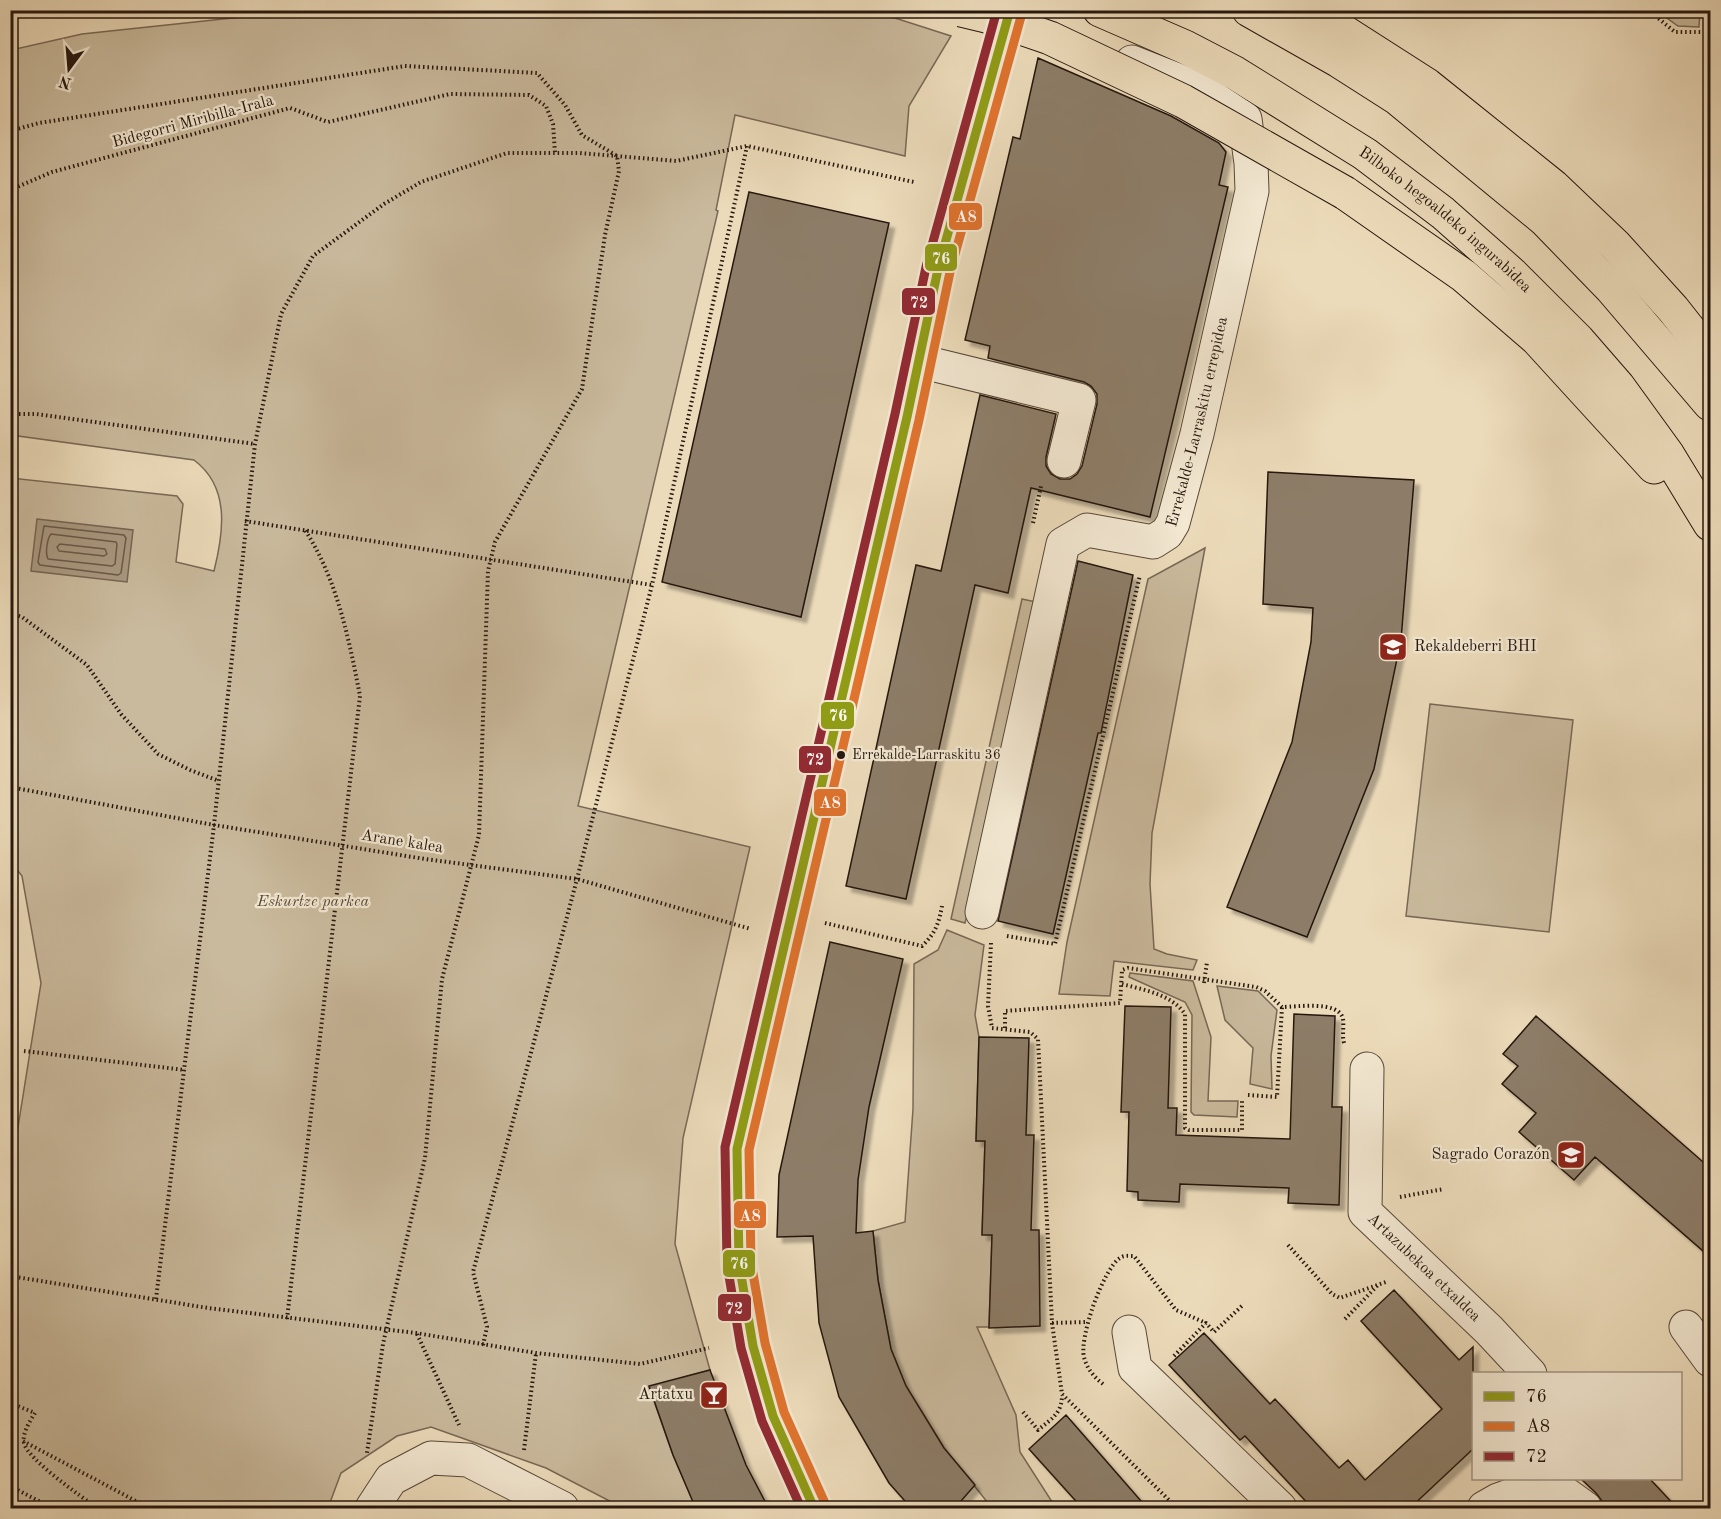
<svg xmlns="http://www.w3.org/2000/svg" width="1721" height="1519" font-family="'Old Standard TT',serif">
	<style>
		.green { fill: #caba9d; stroke: #786856; stroke-width: 1.5 }
		.water { fill: #a99880; stroke: #756452; stroke-width: 1.5 }
		.lines { fill: none; stroke-linecap: round; stroke-linejoin: round }
		.shore { stroke: #685847; stroke-width: 1.5 }
		.building { fill: #8d7d67; stroke: #26170e; stroke-width: 1.5; filter: url(#shadow) }
		.minor-casing { stroke: #584839; stroke-width: 35 }
		.highway-casing { stroke: #26170e; stroke-width: 35 }
		.path { stroke: #26170e; stroke-width: 4; stroke-dasharray: 1.5 3; stroke-linecap: butt }
		.minor { stroke: #f3e8d2; stroke-width: 33 }
		.highway { stroke: #ecdbba; stroke-width: 33 }
		.highway-bridge-casing { stroke: #26170e; stroke-width: 35; stroke-linecap: butt }
		.highway-bridge { stroke: #ecdbba; stroke-width: 33 }
		.bus-1-casing { stroke: #f3e8d2; stroke-width: 14 }
		.bus-2-casing { stroke: #f3e8d2; stroke-width: 14 }
		.bus-3-casing { stroke: #f3e8d2; stroke-width: 14 }
		.bus-1 { stroke: #909c16; stroke-width: 9 }
		.bus-2 { stroke: #e0732e; stroke-width: 9 }
		.bus-3 { stroke: #922a33; stroke-width: 9 }
		.bus-dot { fill: #26170e; stroke: #f3e8d2; stroke-width: 2 }
		.labels { text-anchor: middle; dominant-baseline: central; stroke-width: 4.5; stroke-linejoin: round; paint-order: stroke }
		.bus-label { font-size: 14px; fill: #26170e; stroke: #f3e8d2; text-anchor: start }
		.street-label { font-size: 16px; fill: #26170e; stroke: #f3e8d2 }
		.poi-label { font-size: 16px; fill: #26170e; stroke: #f3e8d2; text-anchor: end }
		.park-label { font-size: 16px; font-style: italic; fill: #574839; stroke: #f3e8d2 }
		.line-badge { stroke: #f3e8d2; stroke-width: 2 }
		.badge-label { font-size: 16px; text-anchor: middle; font-weight: bold; fill: #fff }
	</style>
	<defs>
		<filter id="shadow"><feDropShadow dx="5.5" dy="5.5" stdDeviation="1.5" flood-color="#0004"/></filter>
	</defs>
	<rect width="100%" height="100%" fill="#ecdbba"/>
	<filter id="stains"><feTurbulence type="fractalNoise" baseFrequency=".00333" numOctaves="4"/><feColorMatrix values="0 0 0 0 .2 0 0 0 0 .09 0 0 0 0 .02 0 0 0 .5 -.17"/></filter>
	<radialGradient id="worn" r=".72"><stop offset=".6" stop-color="#630" stop-opacity="0"/><stop offset="1" stop-color="#630" stop-opacity=".3"/></radialGradient>
	<path class="green" d="M308,10L846,11L895,18L951,36L909,106L905,156L735,115L716,210L718,211L578,806L750,847L683,1138L675,1244L710,1370L649,1387L673,1455L696,1508H623L546,1468L431,1427L397,1436L341,1473L328,1508H11V1171L41,983L22,876L11,862V478L177,496L183,504L176,562L214,571C224,531 230,487 194,460L11,435V50L82,34Z
		M1657,11H1700L1699,27L1678,26Z
		M1205,548L1152,833L1150,884L1154,949L1167,954L1197,960L1193,970L1114,961L1110,996L1059,994L1067,942L1148,579Z
		M1022,599L1041,603L965,923L951,919Z
		M1430,704L1573,720L1549,932L1406,916Z
		M947,930L984,945L975,1015L979,1037L976,1141H985L982,1234L992,1235L989,1327H977L1016,1415L1020,1452L1056,1508H992L944,1448L906,1386L891,1349L878,1280L873,1231L905,1222L913,1109L914,964L938,950Z
		M1130,973L1193,981L1211,1037L1208,1101H1238L1237,1117L1194,1115L1191,1112L1192,1015L1185,1002L1129,977Z
		M1217,986L1258,991L1277,1010L1271,1056L1272,1089L1250,1084L1253,1048L1225,1020Z"/>
	<path class="water" d="M37,519L133,530L127,582L31,571Z"/>
	<g class="lines">
		<path class="shore" d="M44,526L124,535L126,538L121,573L118,575L40,565L38,562Z
			M51,534L116,542L117,544L115,564L112,566L48,559C45,553 47,539 51,534Z
			M60,544L105,549L107,554L104,556L59,551L57,547Z"/>
	</g>
	<path class="building" d="M1038,58L1171,116L1219,143L1226,152L1219,185L1228,187L1150,517L1031,488L1008,593L975,585L906,899L846,886L916,565L941,571L980,395L1056,414L1046,457V466L1051,474L1060,479H1070L1077,474L1082,466L1097,404V394L1091,386L1084,382L988,358L990,346L965,340L1013,137L1020,139Z
		M749,192L889,223L801,617L662,582Z
		M1268,472L1414,480L1401,640L1374,769L1307,937L1227,907L1292,742L1311,642L1313,608L1263,604Z
		M1078,561L1133,575L1101,733H1098L1053,934L998,921Z
		M830,942L903,959L869,1107L858,1180L856,1233L873,1231L878,1280L891,1349L906,1386L944,1448L975,1485L954,1509H912L889,1483L839,1397L819,1323L813,1236L777,1237L779,1175Z
		M1125,1006L1171,1007L1168,1108H1177L1176,1135L1290,1139L1294,1014L1335,1016L1332,1107H1342L1339,1205L1288,1203L1289,1188L1180,1184L1179,1202L1138,1200V1192L1127,1191L1129,1112H1121Z
		M1536,1016L1710,1168V1257L1595,1157L1574,1180L1519,1132L1536,1113L1502,1084L1518,1066L1503,1054Z
		M979,1037L1029,1038L1026,1135H1034L1031,1230H1039L1040,1326L989,1328L992,1235H982L985,1141H976Z
		M1394,1290L1459,1360L1473,1347V1449L1409,1509H1313L1245,1436L1240,1440L1169,1365L1204,1333L1270,1404L1275,1399L1339,1468L1348,1460L1365,1480L1442,1409L1361,1321Z
		M710,1370L746,1465L769,1509H696L673,1455L649,1386Z
		M1066,1415L1148,1509H1083L1029,1449Z
		M1581,1479H1650L1678,1509H1608L1596,1493Z"/>
	<g class="lines">
		<g class="minor-casing">
			<g id="minor">
				<path d="M919,361L1079,400L1064,461"/>
				<path id="s1" d="M982,912L1063,544L1087,530L1153,542L1167,533L1173,523L1197,434L1252,191L1251,163L1245,119L1198,88L1132,62"/>
				<path id="s2" d="M1367,1069L1365,1212L1489,1330L1530,1374"/>
				<path d="M1686,1327L1710,1360"/>
				<path d="M1129,1332L1135,1368L1280,1508"/>
				<path d="M372,1508L391,1479L431,1458L468,1460L562,1508"/>
				<path d="M814,1508L773,1416L753,1346L739,1263L737,1149L907,417L938,269L1010,10"/>
				<path d="M1484,1508L1498,1500L1526,1490H1560L1585,1508"/>
			</g>
		</g>
		<g class="highway-casing">
			<g id="highway">
				<path id="s3" d="M1100,10L1185,47L1235,73L1365,154L1443,213L1512,274L1578,340L1618,386L1668,455L1710,524"/>
				<path d="M1249,10L1339,61L1397,98L1545,220L1611,288L1710,404"/>
				<path d="M1310,10L1427,85L1553,186L1616,246L1673,309L1710,356"/>
				<path d="M1345,193L1464,276L1537,339L1654,467"/>
			</g>
		</g>
		<path class="path" d="M1648,10L1675,32H1710
			M10,131L39,123L405,66L537,73L565,105L582,135L617,156L619,171L605,235L582,389L495,542L488,571L479,835L442,979L425,1158L383,1344L367,1453
			M10,190L52,172L290,108L328,122L450,94L529,95L546,106L553,124L555,153
			M10,414H36L255,444
			M245,521L652,585
			M1033,523L1041,486
			M10,613L22,617L87,665L121,714L158,754L190,770L219,781
			M10,787L214,825L425,859L577,879L751,929
			M825,923L922,946C935,934 939,923 942,906
			M1007,936L1055,944L1140,575
			M991,943L988,1006L992,1028L1030,1032L1038,1039L1052,1323L1062,1394L1177,1508
			M1204,983L1207,962
			M1122,984C1144,990 1171,994 1185,1014V1128L1189,1130H1242V1101
			M1005,1028V1011L1120,1003L1122,970L1128,968L1256,987L1265,991L1282,1007C1297,1007 1339,1000 1343,1019C1344,1027 1342,1035 1344,1043
			M24,1051L185,1070
			M1248,1095L1277,1097L1282,1007
			M1400,1197L1444,1189
			M1288,1245L1332,1294L1340,1298L1386,1282
			M10,1276L208,1308L416,1333L536,1353L640,1364L709,1348
			M156,1299L214,825L255,444L281,314L313,256L384,204L421,182L507,153H580L676,161L747,146L914,182
			M287,1319L360,696C349,639 337,579 305,530
			M1345,1319L1378,1285
			M1052,1323L1087,1322
			M417,1334L459,1425
			M483,1345L487,1327L473,1272L577,879L652,585L747,146
			M1174,1356L1206,1323L1214,1332L1244,1304
			M1103,1384C1094,1377 1087,1369 1084,1357C1079,1338 1103,1269 1120,1258C1124,1255 1129,1256 1134,1256L1176,1310L1206,1323
			M10,1403L35,1413C30,1421 22,1433 24,1443C28,1460 81,1496 97,1508
			M1023,1412L1038,1430C1051,1419 1062,1414 1062,1395
			M23,1441L149,1508
			M524,1450L536,1353
			M10,1486L52,1508"/>
		<use href="#minor" class="minor"/>
		<use href="#highway" class="highway"/>
		<g class="highway-bridge-casing">
			<path id="highway-bridge" d="M961,10L986,16L1050,38L1183,101L1345,193"/>
		</g>
		<use href="#highway-bridge" class="highway-bridge"/>
		<g class="bus-1-casing">
			<path id="bus-1" d="M814,1508L773,1416L753,1346L739,1263L737,1149L907,417L938,269L1010,10"/>
		</g>
		<g class="bus-2-casing">
			<path id="bus-2" d="M825,1503L784,1412L765,1343L751,1262L749,1150L919,420L950,272L1022,13"/>
		</g>
		<g class="bus-3-casing">
			<path id="bus-3" d="M801,1508L762,1421L741,1348L727,1264L725,1147L895,414L926,267L997,10"/>
		</g>
		<use href="#bus-1" class="bus-1"/>
		<use href="#bus-2" class="bus-2"/>
		<use href="#bus-3" class="bus-3"/>
	</g>
	<defs>
		<g id="school-square" transform="scale(1.5)"><rect x="-9" y="-9" width="18" height="18" rx="4" fill="#8f2418" stroke="#f3e8d2"/><path d="M0-5L7-2L0 1L-7-2ZM-4 1L0 2.5L4 1V4Q0 6-4 4Z" fill="#fff"/></g>
		<g id="bar-square" transform="scale(1.5)"><rect x="-9" y="-9" width="18" height="18" rx="4" fill="#8f2418" stroke="#f3e8d2"/><path d="M-6-5H6L.8 .8V4.5H3.5V6h-7V4.5H-.8V.8Z" fill="#fff"/></g>
	</defs>
	<g fill-rule="evenodd">
		<use href="#school-square" x="1393" y="647"/>
		<use href="#school-square" x="1571" y="1155"/>
		<use href="#bar-square" x="714" y="1395"/>
	</g>
	<circle class="bus-dot" cx="841" cy="755" r="5"/>
	<g class="labels">
		<g class="bus-label">
			<text x="852" y="755">Errekalde-Larraskitu 36</text>
		</g>
		<g class="street-label">
			<text transform="translate(193 122) rotate(-15)">Bidegorri Miribilla-Irala</text>
			<text stroke="none"><textPath href="#s3" startOffset="406">Bilboko hegoaldeko ingurabidea</textPath></text>
			<text stroke="none"><textPath href="#s1" startOffset="604">Errekalde-Larraskitu errepidea</textPath></text>
			<text transform="translate(402 842) rotate(9)">Arane kalea</text>
			<text stroke="none"><textPath href="#s2" startOffset="224">Artazubekoa etxaldea</textPath></text>
		</g>
		<g class="poi-label">
			<text x="1414" y="647" text-anchor="start">Rekaldeberri BHI</text>
			<text x="1550" y="1155">Sagrado Corazón</text>
			<text x="693" y="1395">Artatxu</text>
		</g>
		<g class="park-label">
			<text x="313" y="902">Eskurtze parkea</text>
		</g>
	</g>
	<g class="line-badge">
		<rect x="948" y="202" width="35" height="29" rx="6" fill="#e0732e"/>
		<rect x="924" y="243" width="34" height="29" rx="6" fill="#909c16"/>
		<rect x="901" y="287" width="35" height="29" rx="6" fill="#922a33"/>
		<rect x="820" y="701" width="35" height="29" rx="6" fill="#909c16"/>
		<rect x="798" y="745" width="34" height="29" rx="6" fill="#922a33"/>
		<rect x="813" y="788" width="34" height="29" rx="6" fill="#e0732e"/>
		<rect x="733" y="1200" width="34" height="29" rx="6" fill="#e0732e"/>
		<rect x="722" y="1249" width="34" height="29" rx="6" fill="#909c16"/>
		<rect x="717" y="1293" width="35" height="29" rx="6" fill="#922a33"/>
	</g>
	<g class="badge-label">
		<text x="966" y="222">A8</text>
		<text x="941" y="264">76</text>
		<text x="919" y="308">72</text>
		<text x="838" y="721">76</text>
		<text x="815" y="765">72</text>
		<text x="830" y="808">A8</text>
		<text x="750" y="1221">A8</text>
		<text x="739" y="1269">76</text>
		<text x="734" y="1314">72</text>
	</g>
	<rect width="1721" height="1519" fill="none" stroke="#ecdbba" stroke-width="36"/>
	<rect x="12" y="12" width="1697" height="1495" fill="none" stroke="#26170e" stroke-width="3"/>
	<rect x="18" y="18" width="1685" height="1483" fill="none" stroke="#26170e" stroke-width="1.5"/>
	<rect x="1472" y="1372" width="210" height="108" fill="#f3e8d2" stroke="#a19484" stroke-width="1.5"/>
	<rect x="1484" y="1392" width="30" height="9" fill="#909c16" stroke="#a19484" stroke-width="1.5"/>
	<text x="1526" y="1402" font-size="18" fill="#26170e">76</text>
	<rect x="1484" y="1422" width="30" height="9" fill="#e0732e" stroke="#a19484" stroke-width="1.5"/>
	<text x="1526" y="1432" font-size="18" fill="#26170e">A8</text>
	<rect x="1484" y="1452" width="30" height="9" fill="#922a33" stroke="#a19484" stroke-width="1.5"/>
	<text x="1526" y="1462" font-size="18" fill="#26170e">72</text>
	<g transform="translate(69 69) rotate(196)" stroke="#f3e8d2" stroke-width="4.5" paint-order="stroke">
	<path d="M0-4.5L10 22L0 15L-10 22Z" fill="#26170e"/>
	<text y="-9" font-size="16" font-weight="bold" text-anchor="middle" fill="#26170e">N</text>
	</g>
	<rect width="100%" height="100%" filter="url(#stains)"/>
	<rect width="100%" height="100%" fill="url(#worn)"/>
</svg>
